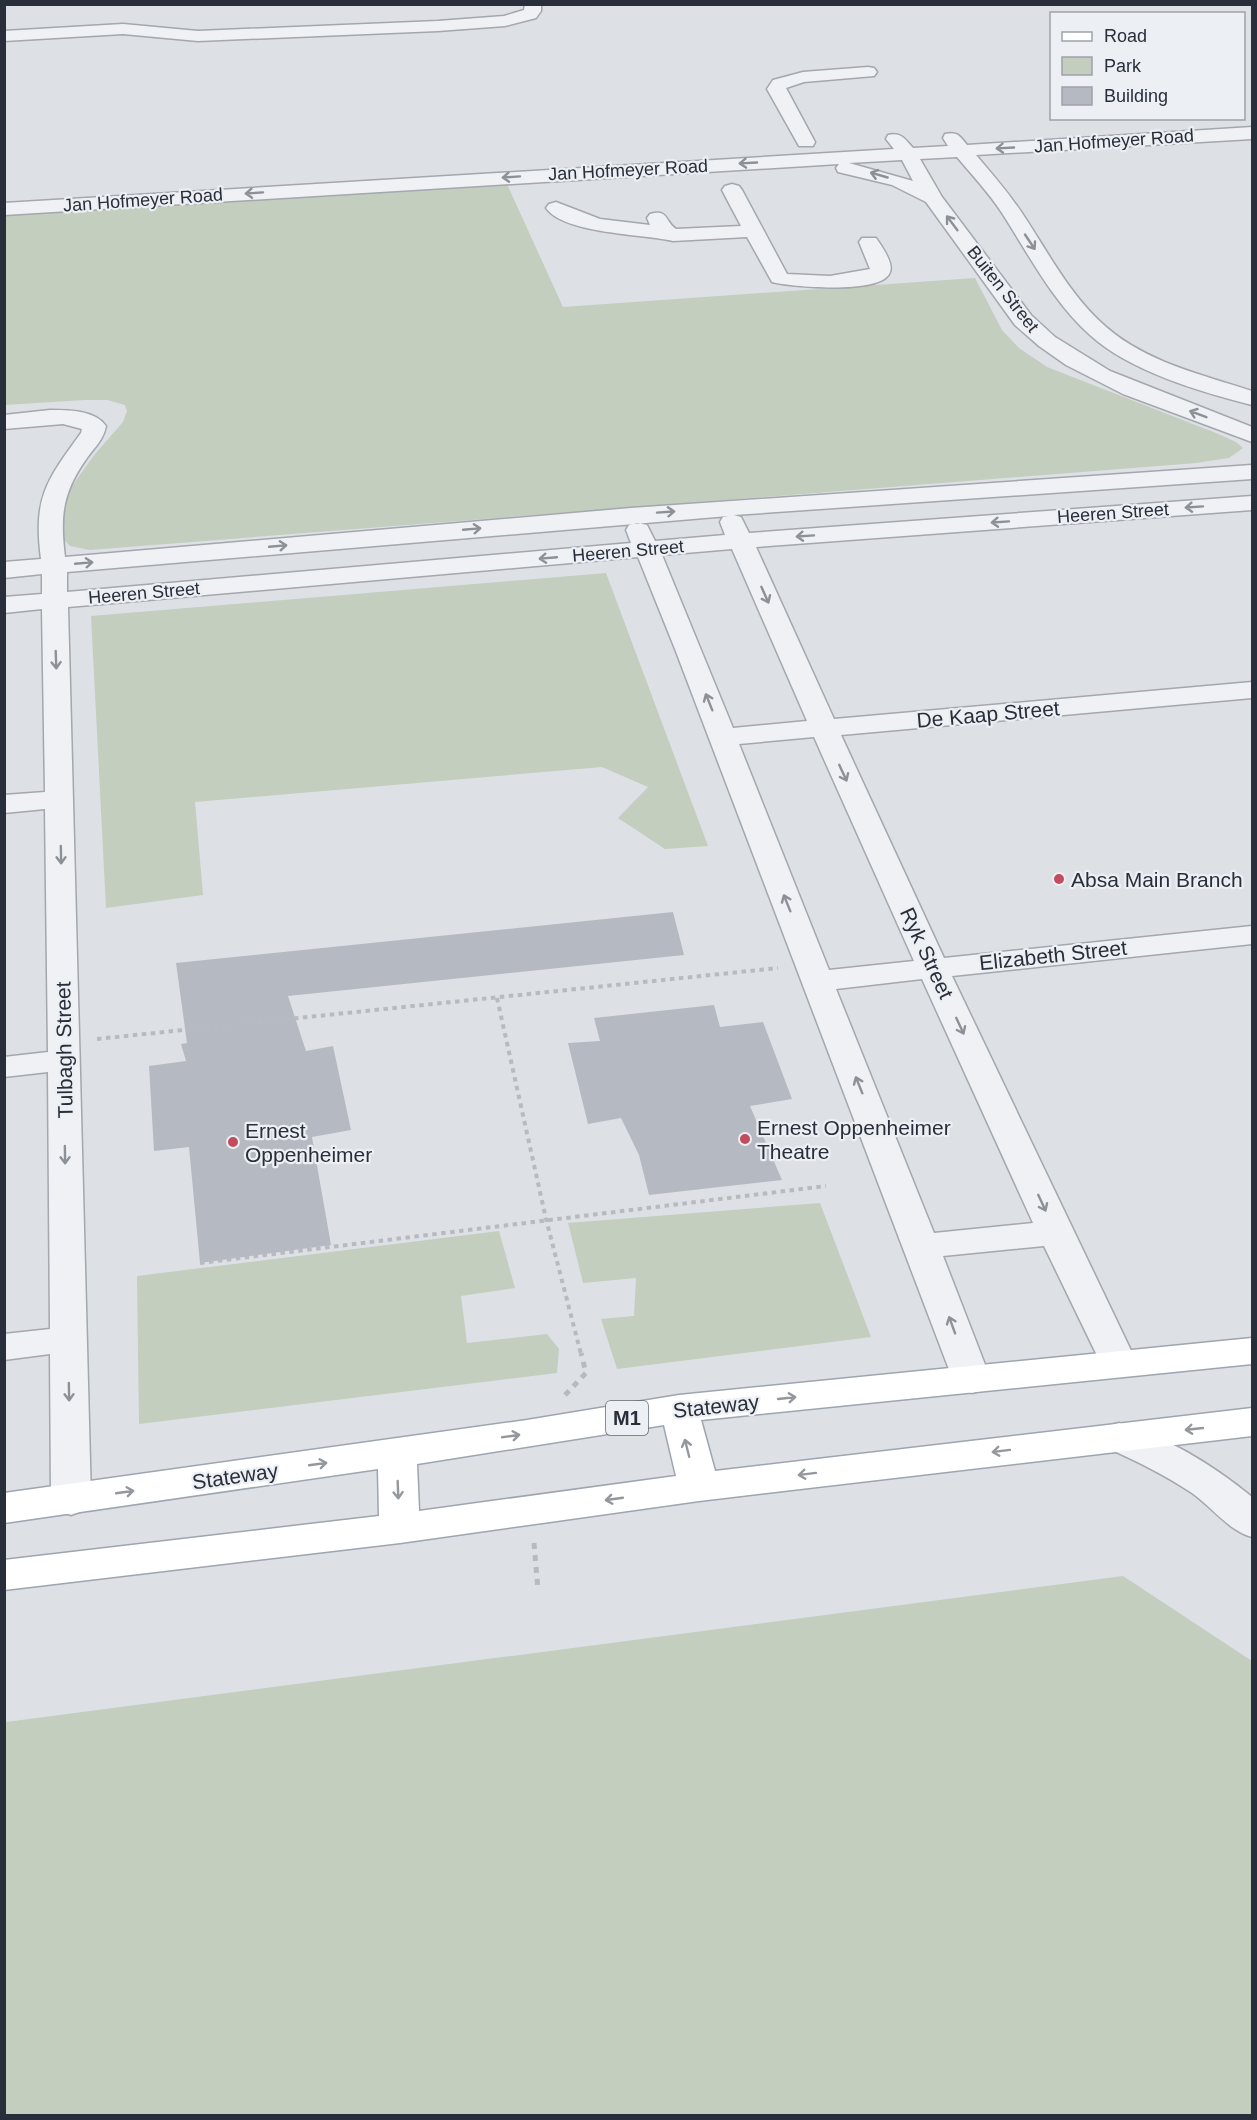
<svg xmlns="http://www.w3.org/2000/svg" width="1257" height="2120" font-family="Helvetica,sans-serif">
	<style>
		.green { fill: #c3cebf }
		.building { fill: #b5bac2 }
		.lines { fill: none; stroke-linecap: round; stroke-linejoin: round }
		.minor-casing { stroke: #a3a7ae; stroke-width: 3 }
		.major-casing { stroke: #9da5b0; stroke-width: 3 }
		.path-far1 { stroke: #b7bbc0; stroke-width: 4; stroke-dasharray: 4.5 4.5; stroke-linecap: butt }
		.path { stroke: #b7bbc0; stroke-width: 5; stroke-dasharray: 6 6; stroke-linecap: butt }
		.minor { fill: #eff1f4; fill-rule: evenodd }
		.major { fill: #fff; fill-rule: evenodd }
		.oneway { stroke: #8c9097 }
		.oneway2 { stroke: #94979c }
		.poi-dot { fill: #c14c5d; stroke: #eceff3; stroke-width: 2 }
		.labels { text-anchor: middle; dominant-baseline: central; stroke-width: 4.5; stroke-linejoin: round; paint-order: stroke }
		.far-street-label { font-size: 18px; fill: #282f3a; stroke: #eceff3 }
		.shield { fill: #eceff3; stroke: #636972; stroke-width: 1.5 }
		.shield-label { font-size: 20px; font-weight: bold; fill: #282f3a }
		.street-label { font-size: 21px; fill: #282f3a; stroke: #eceff3 }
		.poi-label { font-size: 21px; fill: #282f3a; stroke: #eceff3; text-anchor: start }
	</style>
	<rect width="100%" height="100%" fill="#dde0e5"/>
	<path class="green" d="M507,184L563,307L975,278L1002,330L1019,348L1047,367L1216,433L1236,442L1243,448L1229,458L1196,463L90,550L70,546L60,536L64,497L95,454L123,422L127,411L125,405L107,400H85L5,405V215Z
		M606,573L708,846L665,849L618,818L648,787L602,767L195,802L203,895L106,908L91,616Z
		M820,1203L871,1337L617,1369L601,1319L634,1316L636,1278L583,1283L568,1223Z
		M499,1231L515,1288L461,1296L467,1343L547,1334L559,1349L557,1373L139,1424L137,1276Z
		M1123,1576L1252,1661V2115H5L6,1722Z"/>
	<path class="building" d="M673,912L684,955L288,996L306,1051L333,1046L351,1130L312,1137L331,1245L200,1263L189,1147L154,1151L149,1066L186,1061L181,1044L187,1043L176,963Z
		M714,1005L720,1027L763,1022L792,1099L750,1106L782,1180L649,1195L639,1155L621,1118L588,1124L568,1043L600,1041L594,1018Z"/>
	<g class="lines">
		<g class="minor-casing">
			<path id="minor" d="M525,4H541V11L536,18L505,26L438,31L198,41L123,34L4,41V31L123,24L198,31L438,21L504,16L524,10Z
				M868,67L874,68L877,72L874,76L804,82L786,88L815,142L813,146H799L767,89L773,80L803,72Z
				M1252,127V139L976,155C992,174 1008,192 1022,213C1048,252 1070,296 1106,327C1146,362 1203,375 1252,391V405C1201,392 1129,371 1090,335C1053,302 1029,255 1002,213C989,193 972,175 957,157L920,159L942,197L1031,315L1055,337L1110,371L1252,427V442L1123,394L1066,365L1039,346L1015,325L926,202L892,185L838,172L836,168L839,164L4,215V203L894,149L886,139L888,135C901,132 905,139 913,148L948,146L943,138L945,134C957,131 960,136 967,145ZM902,160L913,181L849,163Z
				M732,184L739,186L742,190L787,274L830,276L870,269L859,242L862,238H876C881,245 894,263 890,272C883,295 791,287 772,282L747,237L673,241C644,234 564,234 546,208L549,204L556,202L600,219L650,225L647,218L650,214C669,209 664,221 676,229L741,226L722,190L725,186Z
				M50,410C68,410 95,410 106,426C104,439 94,448 87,458C62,493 60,516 65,557L631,508L1252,465V479L734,515L741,517L749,533L1252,496V510L756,547L834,719L1252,682V698L841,735L944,958L1252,926V944L952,976L1137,1363L1131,1372L1118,1376L1105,1372L1044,1246L943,1256L991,1380L985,1389L972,1393L959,1389L953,1380L675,649L638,557L68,607L91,1500L85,1510L71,1515L57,1510L51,1500L50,1354L4,1360V1334L50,1329L48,1072L4,1077V1057L48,1052L45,809L4,813V795L45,792L42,609L4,613V597L42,594V574L4,578V562L41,559C33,498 46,481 81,433L82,429L63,424L4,429V415ZM728,516L723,517L720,522L725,535L655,541L647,525L638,523L629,525L626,530L631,543L67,592V572ZM732,549L807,721L733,728L662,555ZM814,737L914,961L829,970L739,744ZM922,979L1033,1223L934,1233L836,989Z
				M1119,1423C1167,1437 1213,1465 1252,1497V1537C1229,1531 1212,1507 1192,1493C1165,1475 1135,1460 1105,1447L1100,1437L1105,1427Z"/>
		</g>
		<g class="major-casing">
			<path id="major" d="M1252,1338V1364L701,1420L715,1471L1252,1408V1436L699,1501L400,1543L4,1590V1560L379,1516L378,1469L4,1523V1493L527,1420L679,1395ZM664,1425L676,1476L419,1511L417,1464Z"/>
		</g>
		<path class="path-far1" d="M497,998L546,1219L581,1354
			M97,1039L778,968
			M200,1263L826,1186"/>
		<path class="path" d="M565,1395L586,1373L581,1353
			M534,1543L538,1590"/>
		<use href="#minor" class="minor"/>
		<use href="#major" class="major"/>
	</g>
	<defs><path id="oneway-shaft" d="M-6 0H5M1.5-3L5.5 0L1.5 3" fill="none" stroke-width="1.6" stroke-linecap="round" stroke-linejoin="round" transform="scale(1.5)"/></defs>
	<g class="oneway">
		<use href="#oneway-shaft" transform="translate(1005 148) rotate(177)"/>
		<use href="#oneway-shaft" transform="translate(748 163) rotate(177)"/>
		<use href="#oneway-shaft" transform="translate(879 175) rotate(-164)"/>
		<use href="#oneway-shaft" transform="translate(511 177) rotate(176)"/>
		<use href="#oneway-shaft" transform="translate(254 193) rotate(176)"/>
		<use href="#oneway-shaft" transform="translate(952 223) rotate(-127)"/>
		<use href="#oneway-shaft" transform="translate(1030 242) rotate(56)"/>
		<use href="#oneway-shaft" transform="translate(1198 414) rotate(-159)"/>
		<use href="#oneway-shaft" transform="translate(1194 507) rotate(176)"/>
		<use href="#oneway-shaft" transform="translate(666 512) rotate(-4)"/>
		<use href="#oneway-shaft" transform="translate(1000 522) rotate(176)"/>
		<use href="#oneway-shaft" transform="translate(472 529) rotate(-5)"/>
		<use href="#oneway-shaft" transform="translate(805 536) rotate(176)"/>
		<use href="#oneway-shaft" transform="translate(278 546) rotate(-5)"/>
		<use href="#oneway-shaft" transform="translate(548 558) rotate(175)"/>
		<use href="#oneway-shaft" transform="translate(84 563) rotate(-5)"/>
		<use href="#oneway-shaft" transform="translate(765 595) rotate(66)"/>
		<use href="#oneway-shaft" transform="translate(56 660) rotate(88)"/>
		<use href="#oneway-shaft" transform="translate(709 702) rotate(-112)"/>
		<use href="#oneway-shaft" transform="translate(843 773) rotate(65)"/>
		<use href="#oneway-shaft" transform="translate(61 855) rotate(89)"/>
		<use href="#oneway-shaft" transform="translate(787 903) rotate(-112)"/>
		<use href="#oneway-shaft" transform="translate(960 1026) rotate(65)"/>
		<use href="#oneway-shaft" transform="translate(859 1085) rotate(-112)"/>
		<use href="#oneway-shaft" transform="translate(65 1155) rotate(89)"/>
		<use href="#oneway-shaft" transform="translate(1042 1203) rotate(65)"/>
		<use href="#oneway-shaft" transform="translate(952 1325) rotate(-110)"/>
		<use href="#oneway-shaft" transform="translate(69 1392) rotate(89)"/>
	</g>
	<g class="oneway2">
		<use href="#oneway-shaft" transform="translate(787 1398) rotate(-6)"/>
		<use href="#oneway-shaft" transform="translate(1194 1429) rotate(174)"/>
		<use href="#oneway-shaft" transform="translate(511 1436) rotate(-8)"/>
		<use href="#oneway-shaft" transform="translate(687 1448) rotate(-104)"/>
		<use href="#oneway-shaft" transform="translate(1001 1451) rotate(173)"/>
		<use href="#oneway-shaft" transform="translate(318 1464) rotate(-8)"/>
		<use href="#oneway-shaft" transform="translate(807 1474) rotate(173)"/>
		<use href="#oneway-shaft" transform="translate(398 1490) rotate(88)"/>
		<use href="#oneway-shaft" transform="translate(125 1492) rotate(-8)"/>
		<use href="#oneway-shaft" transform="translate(614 1499) rotate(172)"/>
	</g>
	<g class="poi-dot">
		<circle cx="1059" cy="879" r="6"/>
		<circle cx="745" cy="1139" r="6"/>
		<circle cx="233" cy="1142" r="6"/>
	</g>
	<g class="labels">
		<g class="far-street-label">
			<text transform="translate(1114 141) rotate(-4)">Jan Hofmeyer Road</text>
			<text transform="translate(628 170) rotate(-3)">Jan Hofmeyer Road</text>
			<text transform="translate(143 200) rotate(-4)">Jan Hofmeyer Road</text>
			<text transform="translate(1003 289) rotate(52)">Buiten Street</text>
			<text transform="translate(1113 513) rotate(-4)">Heeren Street</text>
			<text transform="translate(628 551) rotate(-5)">Heeren Street</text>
			<text transform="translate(144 593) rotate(-5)">Heeren Street</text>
		</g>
		<rect class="shield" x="606" y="1401" width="42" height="34" rx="4.5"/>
		<g class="shield-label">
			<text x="627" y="1418">M1</text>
		</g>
		<g class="street-label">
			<text transform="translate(988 714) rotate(-5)">De Kaap Street</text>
			<text transform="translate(927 953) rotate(65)">Ryk Street</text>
			<text transform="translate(1053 955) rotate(-6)">Elizabeth Street</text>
			<text transform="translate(64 1050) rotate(-91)">Tulbagh Street</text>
			<text transform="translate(716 1406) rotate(-6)">Stateway</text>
			<text transform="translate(235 1476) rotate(-8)">Stateway</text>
		</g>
		<g class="poi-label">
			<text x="1071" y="879">Absa Main Branch</text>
			<text x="757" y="1127">Ernest Oppenheimer<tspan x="757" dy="24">Theatre</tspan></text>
			<text x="245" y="1130">Ernest<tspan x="245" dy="24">Oppenheimer</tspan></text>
		</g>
	</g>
	<rect width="1257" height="2120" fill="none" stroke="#282f3a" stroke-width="12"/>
	<rect x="1050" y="12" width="195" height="108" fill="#eceff3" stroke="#9ea2a9" stroke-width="1.5"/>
	<rect x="1062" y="32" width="30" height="9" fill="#ffffff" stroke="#9ea2a9" stroke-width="1.5"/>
	<text x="1104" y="42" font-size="18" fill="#282f3a">Road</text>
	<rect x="1062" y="57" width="30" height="18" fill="#c3cebf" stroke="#9ea2a9" stroke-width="1.5"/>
	<text x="1104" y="72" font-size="18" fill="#282f3a">Park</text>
	<rect x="1062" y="87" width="30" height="18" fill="#b5bac2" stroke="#9ea2a9" stroke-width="1.5"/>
	<text x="1104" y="102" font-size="18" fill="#282f3a">Building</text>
</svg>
